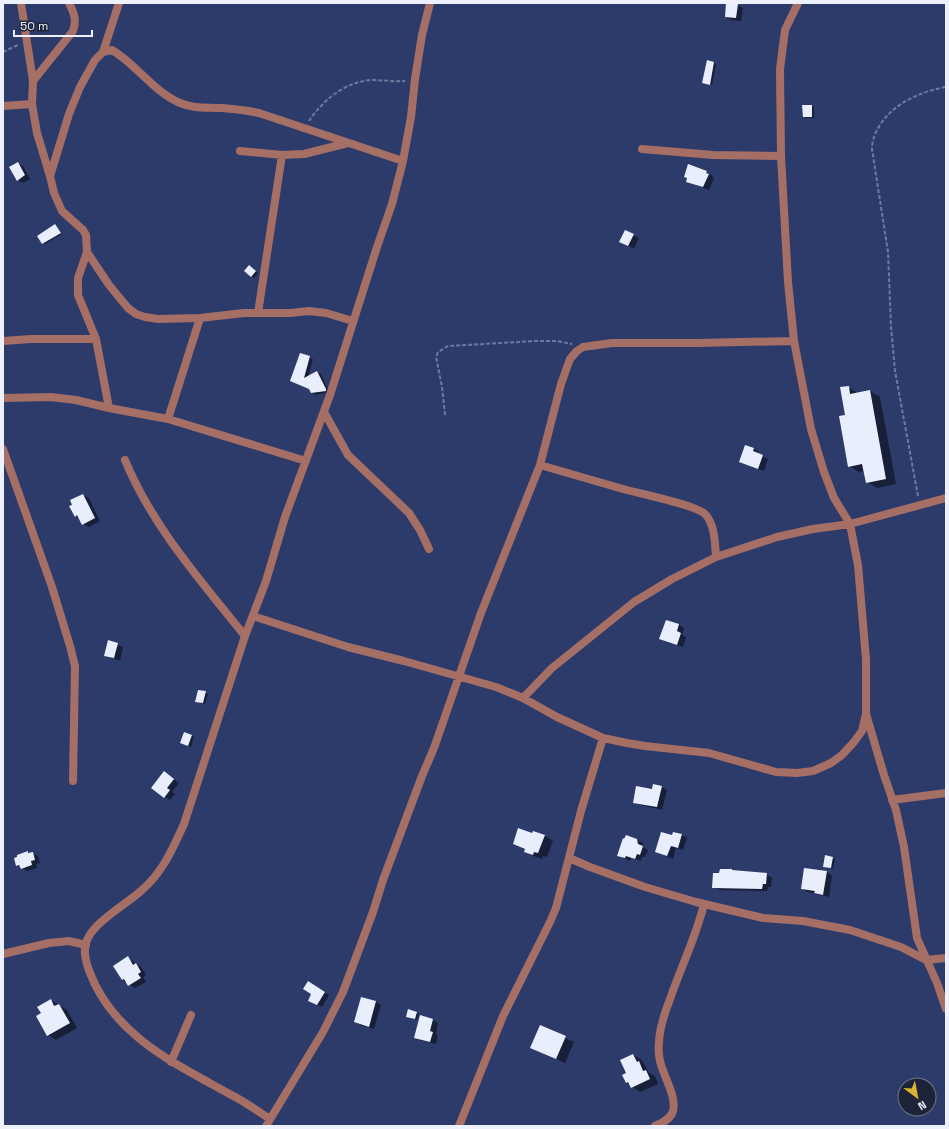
<svg xmlns="http://www.w3.org/2000/svg" width="949" height="1129" font-family="'Space Grotesk',sans-serif">
	<style>
		.shadow { fill: #0007 }
		.building { fill: #e9eefd }
		.lines { fill: none; stroke-linecap: round; stroke-linejoin: round }
		.path { stroke: #707a9e; stroke-width: 2; stroke-dasharray: 4 2; stroke-linecap: butt }
		.minor { stroke: #a66f66; stroke-width: 8 }
	</style>
	<rect width="100%" height="100%" fill="#2d3b6b"/>
	<path class="shadow" d="M737,5L743,8L741,21L731,20L726,17Z
		M714,63L716,64L712,85L706,84L703,83Z
		M811,106L814,107V118H806L804,116Z
		M18,163L23,166L30,179L23,183L17,180Z
		M689,166L712,175V176L714,178L709,190L687,181L688,179L685,177Z
		M55,225L62,234L45,244L42,243Z
		M625,231L639,238L634,249L626,244Z
		M251,268L258,273L254,278L245,271Z
		M301,354L313,359L308,377L317,372L321,374L329,392L316,395L312,393L310,389L295,382Z
		M848,387L858,393L870,391L880,397L896,484L877,488L867,482L865,471L859,472L849,466L846,416Z
		M753,448L759,452L758,454L768,459L764,471L740,462Z
		M83,495L89,498L100,521L89,527L83,524L80,519L75,516Z
		M666,621L679,625L684,628L682,635L686,637L683,647L666,642L661,639Z
		M109,641L123,647L120,661L105,655Z
		M205,692L208,694L205,704L196,701Z
		M192,735L194,737L191,747L184,744Z
		M169,776L179,783L172,792L175,794L170,800L165,797Z
		M662,787L667,790L662,810L640,805L634,802L653,790Z
		M682,835L687,838L683,850L676,848L673,859L656,852L673,837Z
		M545,836L553,841L547,857L543,856L542,859L533,856L525,851V850L514,844Z
		M637,840L643,843V847L648,850L645,857H642L641,861L631,858L630,861L618,855Z
		M28,852L38,856L40,863L36,864L37,868L27,871L17,865Z
		M826,856L835,859L833,869L824,866Z
		M735,872L766,874L772,878L771,887H768L767,891L719,890L713,887Z
		M827,872L832,876L829,897L808,892L802,889Z
		M128,958L141,967L146,975L143,977L146,982L135,988L122,980Z
		M308,983L329,995L322,1007L314,1003L313,994Z
		M51,1000L67,1010L77,1028L56,1040L48,1035L42,1014Z
		M376,1002L381,1005L374,1029L360,1025L355,1022Z
		M416,1013L419,1014L417,1020L410,1018Z
		M421,1016L433,1020L438,1023L436,1034L438,1036L436,1044L420,1040L415,1037Z
		M540,1026L574,1042L565,1063L531,1047Z
		M633,1055L642,1060L649,1073L655,1076L658,1084L640,1092L627,1083L623,1075L628,1074Z"/>
	<path class="building" d="M726,3L738,4L736,18L725,17Z
		M707,60L714,62L710,85L702,83Z
		M802,105H812V117H803Z
		M18,162L25,175L17,181L9,167Z
		M688,164L707,171L706,173L709,174L703,187L686,182L687,178L684,177Z
		M55,224L61,233L42,244L37,236Z
		M625,230L634,234L628,246L619,242Z
		M249,265L256,271L251,277L244,271Z
		M300,353L310,356L304,378L317,371L326,389V391L311,393L309,389L290,381Z
		M849,386L850,394L870,390L886,479L866,483L862,464L848,467L839,416L845,415L840,387Z
		M745,445L754,448L753,451L763,455L758,469L739,462Z
		M83,494L95,518L82,525L77,515L75,517L69,506L72,505L70,500Z
		M666,620L679,624L677,631L681,633L677,645L659,639Z
		M108,640L118,643L114,658L104,656Z
		M198,690L206,691L203,703L195,702Z
		M184,732L192,735L188,746L180,743Z
		M164,771L174,779L167,788L170,790L164,798L151,788Z
		M653,784L662,786L657,807L633,803L636,786L652,789Z
		M518,828L532,833L533,831L545,835L538,853L534,852L533,855L524,852L525,849L513,844Z
		M661,832L672,835L673,832L682,834L678,848L671,846L667,856L655,852Z
		M626,835L637,839L638,844L643,846L640,855L637,854L635,859L626,856L625,858L617,856L623,838L624,839Z
		M28,851V853L33,852L35,860L31,861L32,865L21,869L19,865L16,866L14,858L17,857V855Z
		M825,855L833,857L831,868L823,867Z
		M804,868L827,871L823,895L814,893L815,891L801,889Z
		M720,869H732V870L767,873L766,884H763L762,889L712,888L713,873H719Z
		M128,956L133,965L136,963L141,972L138,974L141,978L128,986L124,979L122,980L113,966Z
		M308,981L325,992L317,1005L308,1001L311,994L303,989Z
		M361,997L376,1001L369,1027L354,1022Z
		M51,999L54,1006L59,1004L70,1023L47,1036L36,1016L41,1013L37,1007Z
		M408,1009L417,1012L415,1019L406,1017Z
		M420,1015L433,1019L430,1031L433,1032L430,1042L414,1038Z
		M540,1025L566,1036L556,1059L530,1048Z
		M633,1054L637,1062L639,1061L643,1071L646,1070L650,1079L631,1088L628,1082L626,1083L622,1075L626,1073L620,1060Z"/>
	<g class="lines">
		<path class="path" d="M3,52L18,45
			M309,121C323,100 345,82 371,80C383,80 394,82 405,81
			M445,415L442,387L436,357L438,352L448,346L536,341H557L572,344
			M918,496L895,371L891,326L888,252L872,149C872,145 873,140 874,137C885,107 917,92 946,87"/>
		<path class="minor" d="M21,3L33,81L32,104L37,133L50,176
			M103,52L119,3
			M33,81L73,31C77,20 74,13 69,3
			M3,106L32,104
			M642,149L713,155L781,156
			M240,151L282,155L304,154L348,143
			M87,252L109,285L128,308L136,314L145,317L158,319L200,318L244,313H290L309,311L326,313L353,321
			M258,313L282,155
			M3,341L31,339H96
			M3,398L51,397L76,400L109,408L168,419L306,461
			M109,408L96,339L78,295V278L87,252L86,235L83,230L62,211L54,193L50,176L69,114L80,87L95,60L103,52L112,50C137,65 153,91 180,103C194,109 207,107 222,108C234,109 246,110 259,113L403,161
			M324,412L348,455L409,513L420,530L429,549
			M168,419L200,318
			M3,449L52,587L70,646L75,666L73,781
			M125,460C152,526 201,581 245,636
			M540,465C567,473 595,481 623,489C638,493 696,505 705,514C715,524 715,544 716,557
			M253,616L348,647L404,661L496,687L523,698L557,717L603,738L627,743L645,746L709,753L776,772L797,773L813,771L831,763L842,755L854,742L862,731L866,714V659L858,565L850,524L834,498L824,472L811,429L794,341L788,282L781,156L780,69L785,30L798,3
			M523,698L552,668L634,602L672,579L716,557L777,537L813,529L850,524L946,498
			M866,714L884,775L896,810L904,847L917,938L937,983L946,1009
			M892,800L946,793
			M569,858L590,867L645,887L696,902L763,918L803,921L850,930L901,947L926,960L946,958
			M3,954L49,943L69,941L86,945
			M171,1062L191,1015
			M270,1119C259,1112 248,1104 237,1098C180,1066 115,1038 90,973C86,963 82,948 88,938C96,921 128,903 142,890C163,872 173,848 184,824L245,636L266,581L285,517L330,395L377,247L392,204L403,161L411,117L415,79L422,35L430,3
			M266,1126L323,1032L343,992L373,912L383,880L422,776L434,748L481,613L540,465L561,384L570,359L577,351L583,347L612,343H696L794,341
			M459,1126L503,1016L550,922L556,908L581,811L603,738
			M655,1126C662,1123 671,1119 673,1111C677,1097 663,1075 660,1061C659,1056 658,1048 659,1043C659,1028 665,1012 670,999C681,967 696,937 704,904"/>
	</g>
	<rect width="949" height="1129" fill="none" stroke="#ecf1fd" stroke-width="8"/>
	<g transform="translate(917 1097) rotate(148)"><circle r="19" fill="#1d243a" stroke="#707688"/>
	<path d="M0-3L7 15L0 10L-7 15Z" fill="#dcb233"/>
	<text y="-6" font-size="11" font-weight="bold" text-anchor="middle" fill="#ecf1fd">N</text>
	</g>
	<path d="M14 30v6h78v-6" fill="none" stroke="#ecf1fd" stroke-width="2"/>
	<text x="20" y="30" font-size="12" fill="#ecf1fd" stroke="#1d243a" stroke-width="3" paint-order="stroke">50 m</text>
</svg>
